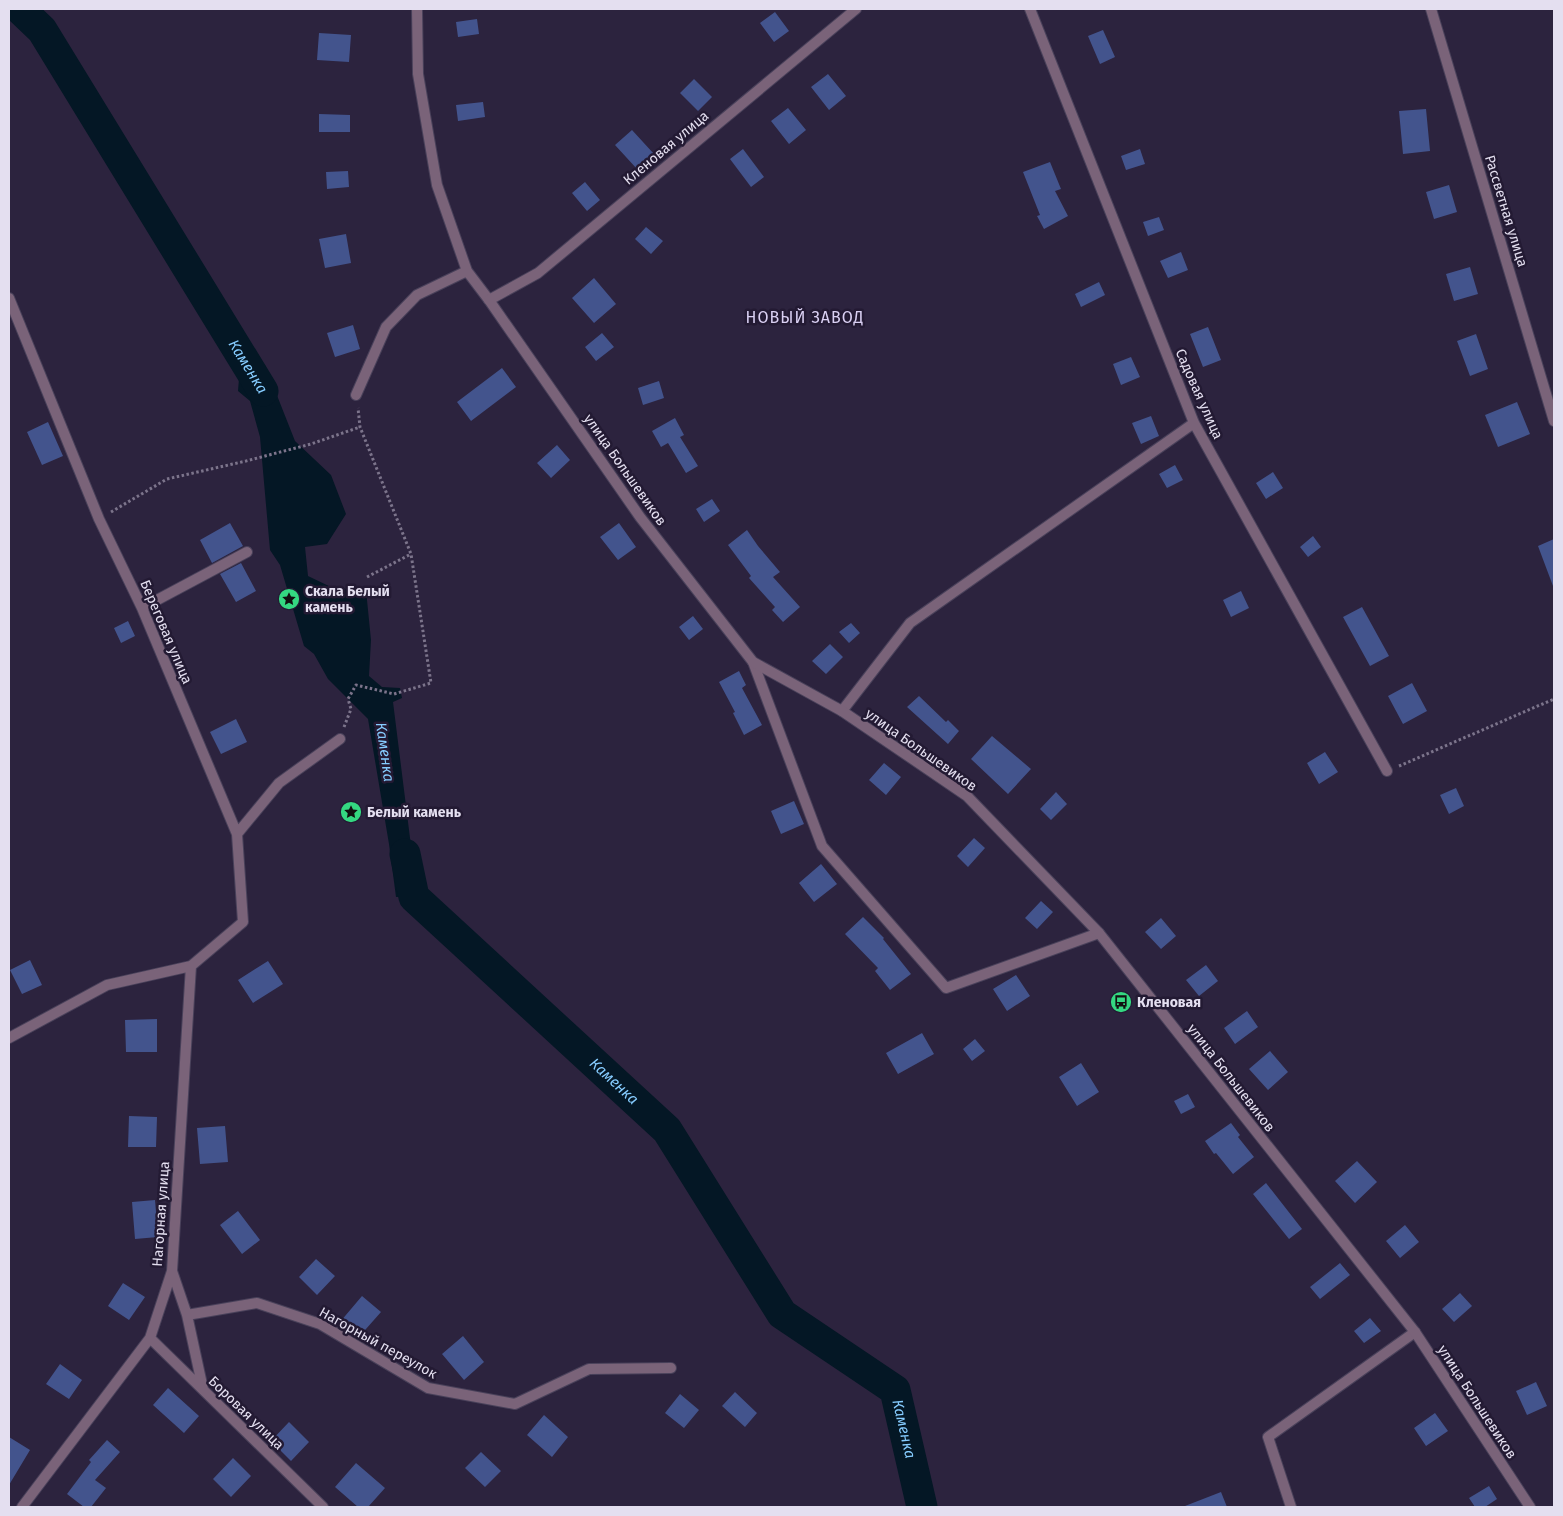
<svg xmlns="http://www.w3.org/2000/svg" width="1563" height="1516" font-family="'Fira Sans',sans-serif">
	<style>
		.water { fill: #041725 }
		.lines { fill: none; stroke-linecap: round; stroke-linejoin: round }
		.river { stroke: #041725; stroke-width: 31 }
		.building { fill: #43548d }
		.minor-casing { stroke: #49415a; stroke-width: 12 }
		.tertiary-casing { stroke: #49415a; stroke-width: 12 }
		.path { stroke: #7c748b; stroke-width: 3; stroke-dasharray: 2.5 2.5; stroke-linecap: butt }
		.minor { stroke: #7a6379; stroke-width: 10 }
		.tertiary { stroke: #7a6379; stroke-width: 10 }
		.labels { text-anchor: middle; dominant-baseline: central; stroke-width: 5; stroke-linejoin: round; paint-order: stroke }
		.street-label { font-size: 14px; fill: #e4dff0; stroke: #231a33 }
		.poi-label { font-size: 14px; font-weight: bold; fill: #e4dff0; stroke: #231a33; text-anchor: start }
		.water-label { font-size: 15px; font-style: italic; fill: #86ccff; stroke: #231a33 }
		.quarter-label { font-size: 16px; letter-spacing: 1px; fill: #dad0f3; stroke: #231a33 }
	</style>
	<rect width="100%" height="100%" fill="#2c233e"/>
	<path class="water" d="M241,354L265,365L295,441L331,475L346,514L327,544L305,547L308,576L333,588L366,590L371,640L369,676L382,687L400,688L402,698L393,702L412,854L427,884L414,897H396L389,844L368,719L328,679L314,654L304,646L280,565L270,550L260,437L250,401L238,391Z"/>
	<g class="lines">
		<g class="river">
			<path id="s1" d="M20,9L42,30L263,391"/>
			<path id="s2" d="M405,854L414,897L667,1130L782,1314L895,1390L922,1507"/>
		</g>
	</g>
	<path class="building" d="M775,12L789,31L774,42L760,23Z
		M477,19L479,34L458,37L456,22Z
		M1103,30L1115,57L1100,64L1088,36Z
		M319,33L351,35L349,62L317,60Z
		M828,74L846,96L829,110L811,87Z
		M694,79L712,97L698,111L680,93Z
		M483,102L485,117L458,121L456,105Z
		M788,108L806,130L789,144L771,121Z
		M1426,109L1430,151L1403,154L1399,111Z
		M319,114L350,115V132H319Z
		M632,130L654,154L637,169L615,145Z
		M743,149L764,177L751,187L730,159Z
		M1140,149L1145,164L1126,170L1121,156Z
		M1050,162L1061,189L1055,191L1068,216L1044,229L1037,216L1040,215L1023,172Z
		M348,171L349,187L327,189L326,172Z
		M585,182L600,200L587,211L572,193Z
		M1449,185L1457,212L1434,219L1426,192Z
		M1159,217L1164,230L1148,236L1143,222Z
		M646,227L663,241L651,254L635,239Z
		M346,234L351,263L325,268L319,239Z
		M1181,252L1188,270L1168,278L1160,261Z
		M1470,267L1478,294L1454,301L1446,274Z
		M594,278L616,304L594,323L572,298Z
		M1099,282L1105,295L1081,307L1075,294Z
		M353,325L360,349L335,357L327,333Z
		M1208,327L1221,360L1203,367L1190,334Z
		M602,333L614,347L596,361L585,347Z
		M1476,334L1488,369L1470,376L1457,341Z
		M1131,357L1140,377L1121,385L1113,364Z
		M502,368L516,387L471,421L457,402Z
		M659,381L664,398L643,405L638,388Z
		M1517,402L1530,434L1498,447L1485,415Z
		M1151,416L1159,436L1141,444L1132,423Z
		M675,418L684,435L680,437L698,466L686,473L668,443L661,447L652,431Z
		M48,422L63,456L42,465L27,432Z
		M557,445L570,460L551,478L537,463Z
		M1175,465L1183,480L1167,488L1159,474Z
		M1273,472L1283,488L1266,499L1256,483Z
		M712,499L720,511L704,522L696,509Z
		M230,523L243,546L212,563L200,540Z
		M619,523L636,547L618,560L600,537Z
		M747,530L758,546L780,572L773,577L800,607L783,622L772,610L775,607L749,578L751,576L728,545Z
		M1313,536L1321,547L1308,557L1300,547Z
		M1554,539V586H1553L1538,546Z
		M241,563L256,591L236,602L220,574Z
		M1241,591L1249,608L1231,617L1223,600Z
		M1362,607L1389,656L1370,666L1343,617Z
		M693,616L703,629L689,640L679,627Z
		M128,621L135,636L121,643L114,628Z
		M851,623L860,633L849,643L839,632Z
		M830,644L843,657L826,674L812,661Z
		M739,671L746,685L742,688L762,725L744,735L733,713L735,712L719,682Z
		M1412,683L1427,711L1403,724L1388,696Z
		M919,696L946,722L948,720L959,731L948,744L907,707Z
		M236,719L247,742L221,754L210,732Z
		M992,736L1031,769L1008,794L971,759Z
		M1325,752L1338,772L1319,784L1307,763Z
		M884,763L901,777L886,795L869,780Z
		M1456,788L1464,806L1449,814L1440,795Z
		M1056,792L1067,804L1051,820L1040,809Z
		M794,801L804,824L781,834L771,811Z
		M974,838L985,848L968,867L957,856Z
		M821,864L837,884L814,902L799,883Z
		M1041,901L1053,912L1037,929L1025,918Z
		M863,917L884,938L883,939L911,974L890,990L875,971L878,968L845,934Z
		M1161,918L1176,936L1161,949L1145,932Z
		M30,960L42,985L22,994L10,970Z
		M268,961L283,984L253,1003L238,980Z
		M1206,965L1218,981L1199,996L1186,980Z
		M1016,975L1030,996L1007,1011L993,989Z
		M1247,1011L1258,1027L1235,1044L1224,1028Z
		M157,1019V1052H126L125,1020Z
		M922,1033L934,1054L898,1074L886,1053Z
		M975,1039L985,1051L972,1061L963,1049Z
		M1270,1051L1288,1072L1268,1090L1249,1069Z
		M1081,1063L1099,1092L1077,1106L1059,1077Z
		M1188,1094L1195,1107L1181,1114L1174,1101Z
		M129,1116L157,1117L156,1147H128Z
		M1231,1123L1240,1135L1238,1137L1254,1157L1233,1174L1216,1153L1214,1154L1205,1141Z
		M225,1126L228,1162L200,1164L197,1128Z
		M1357,1161L1377,1182L1355,1203L1335,1181Z
		M1266,1183L1302,1229L1289,1239L1253,1194Z
		M155,1200L158,1237L135,1239L132,1202Z
		M238,1211L260,1240L242,1254L220,1225Z
		M1405,1225L1419,1242L1400,1258L1386,1241Z
		M316,1259L335,1276L317,1295L299,1277Z
		M1340,1263L1350,1275L1320,1299L1310,1287Z
		M123,1283L145,1297L129,1320L108,1306Z
		M1460,1293L1472,1306L1454,1322L1442,1309Z
		M362,1296L381,1312L358,1338L340,1322Z
		M1370,1318L1381,1331L1364,1343L1354,1331Z
		M463,1336L484,1362L464,1380L442,1354Z
		M60,1364L82,1380L69,1399L46,1384Z
		M1536,1382L1547,1406L1527,1415L1516,1391Z
		M168,1388L199,1416L184,1433L153,1405Z
		M735,1392L757,1413L745,1427L722,1406Z
		M680,1394L699,1410L684,1428L665,1413Z
		M1435,1413L1448,1431L1426,1446L1414,1428Z
		M544,1415L568,1437L552,1457L527,1435Z
		M289,1422L309,1442L291,1461L271,1441Z
		M9,1437L30,1450L9,1485Z
		M107,1440L120,1452L95,1480L106,1488L91,1507H84L67,1494L91,1462L89,1460Z
		M481,1452L501,1471L485,1487L465,1468Z
		M233,1458L251,1476L231,1497L213,1479Z
		M356,1463L385,1488L368,1507H358L335,1487Z
		M1489,1486L1497,1499L1485,1507H1475L1469,1498Z
		M1221,1492L1227,1507H1185V1506Z"/>
	<g class="lines">
		<g class="minor-casing">
			<path id="minor" d="M417,9L418,74L437,185L467,271L489,300
				M1030,9L1194,423L1387,771
				M1431,9L1554,421
				M9,298L99,519L142,608L237,834L243,922L191,966L107,985L9,1038
				M356,395L386,327L417,295L467,271
				M142,608L247,552
				M753,662L822,846L946,988L1099,933
				M842,711L910,623L1194,423
				M237,834L279,783L340,739
				M172,1271L187,1315L203,1389
				M187,1315L257,1303L320,1324L428,1388L515,1404L589,1369L671,1368
				M150,1338L323,1507
				M22,1507L150,1338L172,1271L191,966
				M1291,1507L1268,1437L1415,1332"/>
		</g>
		<g class="tertiary-casing">
			<path id="tertiary" d="M856,9L538,273L489,300L640,517L753,662L842,711L967,796L1099,933L1415,1332L1530,1507"/>
		</g>
		<path class="path" d="M111,512L167,479L246,461L311,444L360,427
			M367,577L411,554
			M344,727L351,709L348,699L356,685L394,694L431,683L411,554L360,427L358,408
			M1399,766L1554,699"/>
		<use href="#minor" class="minor"/>
		<use href="#tertiary" class="tertiary"/>
	</g>
	<defs>
		<g id="sight-disc" transform="scale(1.125)"><circle r="9.5" fill="#34d881" stroke="#231a33"/><path d="M0-6L1.8-2.2L6-1.7L2.9 1.2L3.7 5.4L0 3.3L-3.7 5.4L-2.9 1.2L-6-1.7L-1.8-2.2Z" fill="#111"/></g>
		<g id="bus-disc" transform="scale(1.125)"><circle r="9.5" fill="#34d881" stroke="#231a33"/><path d="M-5-6H5V4H4V6H2V4H-2V6H-4V4H-5ZM-3.5-4V0h7V-4ZM-3.5 1.2v1.5H-2V1.2ZM2 1.2v1.5H3.5V1.2Z" fill="#111"/></g>
	</defs>
	<g fill-rule="evenodd">
		<use href="#sight-disc" x="289" y="599"/>
		<use href="#sight-disc" x="351" y="812"/>
		<use href="#bus-disc" x="1121" y="1002"/>
	</g>
	<g class="labels">
		<g class="street-label">
			<text transform="translate(666 148) rotate(-40)">Кленовая улица</text>
			<text transform="translate(1506 211) rotate(73)">Рассветная улица</text>
			<text transform="translate(1199 394) rotate(66)">Садовая улица</text>
			<text transform="translate(625 470) rotate(55)">улица Большевиков</text>
			<text transform="translate(166 632) rotate(67)">Береговая улица</text>
			<text transform="translate(921 750) rotate(35)">улица Большевиков</text>
			<text transform="translate(1231 1078) rotate(52)">улица Большевиков</text>
			<text transform="translate(161 1214) rotate(-86)">Нагорная улица</text>
			<text transform="translate(378 1343) rotate(29)">Нагорный переулок</text>
			<text transform="translate(1477 1402) rotate(57)">улица Большевиков</text>
			<text transform="translate(246 1413) rotate(44)">Боровая улица</text>
		</g>
		<g class="poi-label">
			<text x="305" y="591">Скала Белый<tspan x="305" dy="16">камень</tspan></text>
			<text x="367" y="812">Белый камень</text>
			<text x="1137" y="1002">Кленовая</text>
		</g>
		<g class="water-label">
			<text stroke="none"><textPath href="#s1" startOffset="425">Каменка</textPath></text>
			<text transform="translate(385 752) rotate(82)">Каменка</text>
			<text stroke="none"><textPath href="#s2" startOffset="316">Каменка</textPath></text>
			<text stroke="none"><textPath href="#s2" startOffset="781">Каменка</textPath></text>
		</g>
		<g class="quarter-label">
			<text x="805" y="317">НОВЫЙ ЗАВОД</text>
		</g>
	</g>
	<rect width="1563" height="1516" fill="none" stroke="#e4dff0" stroke-width="20"/>
</svg>
